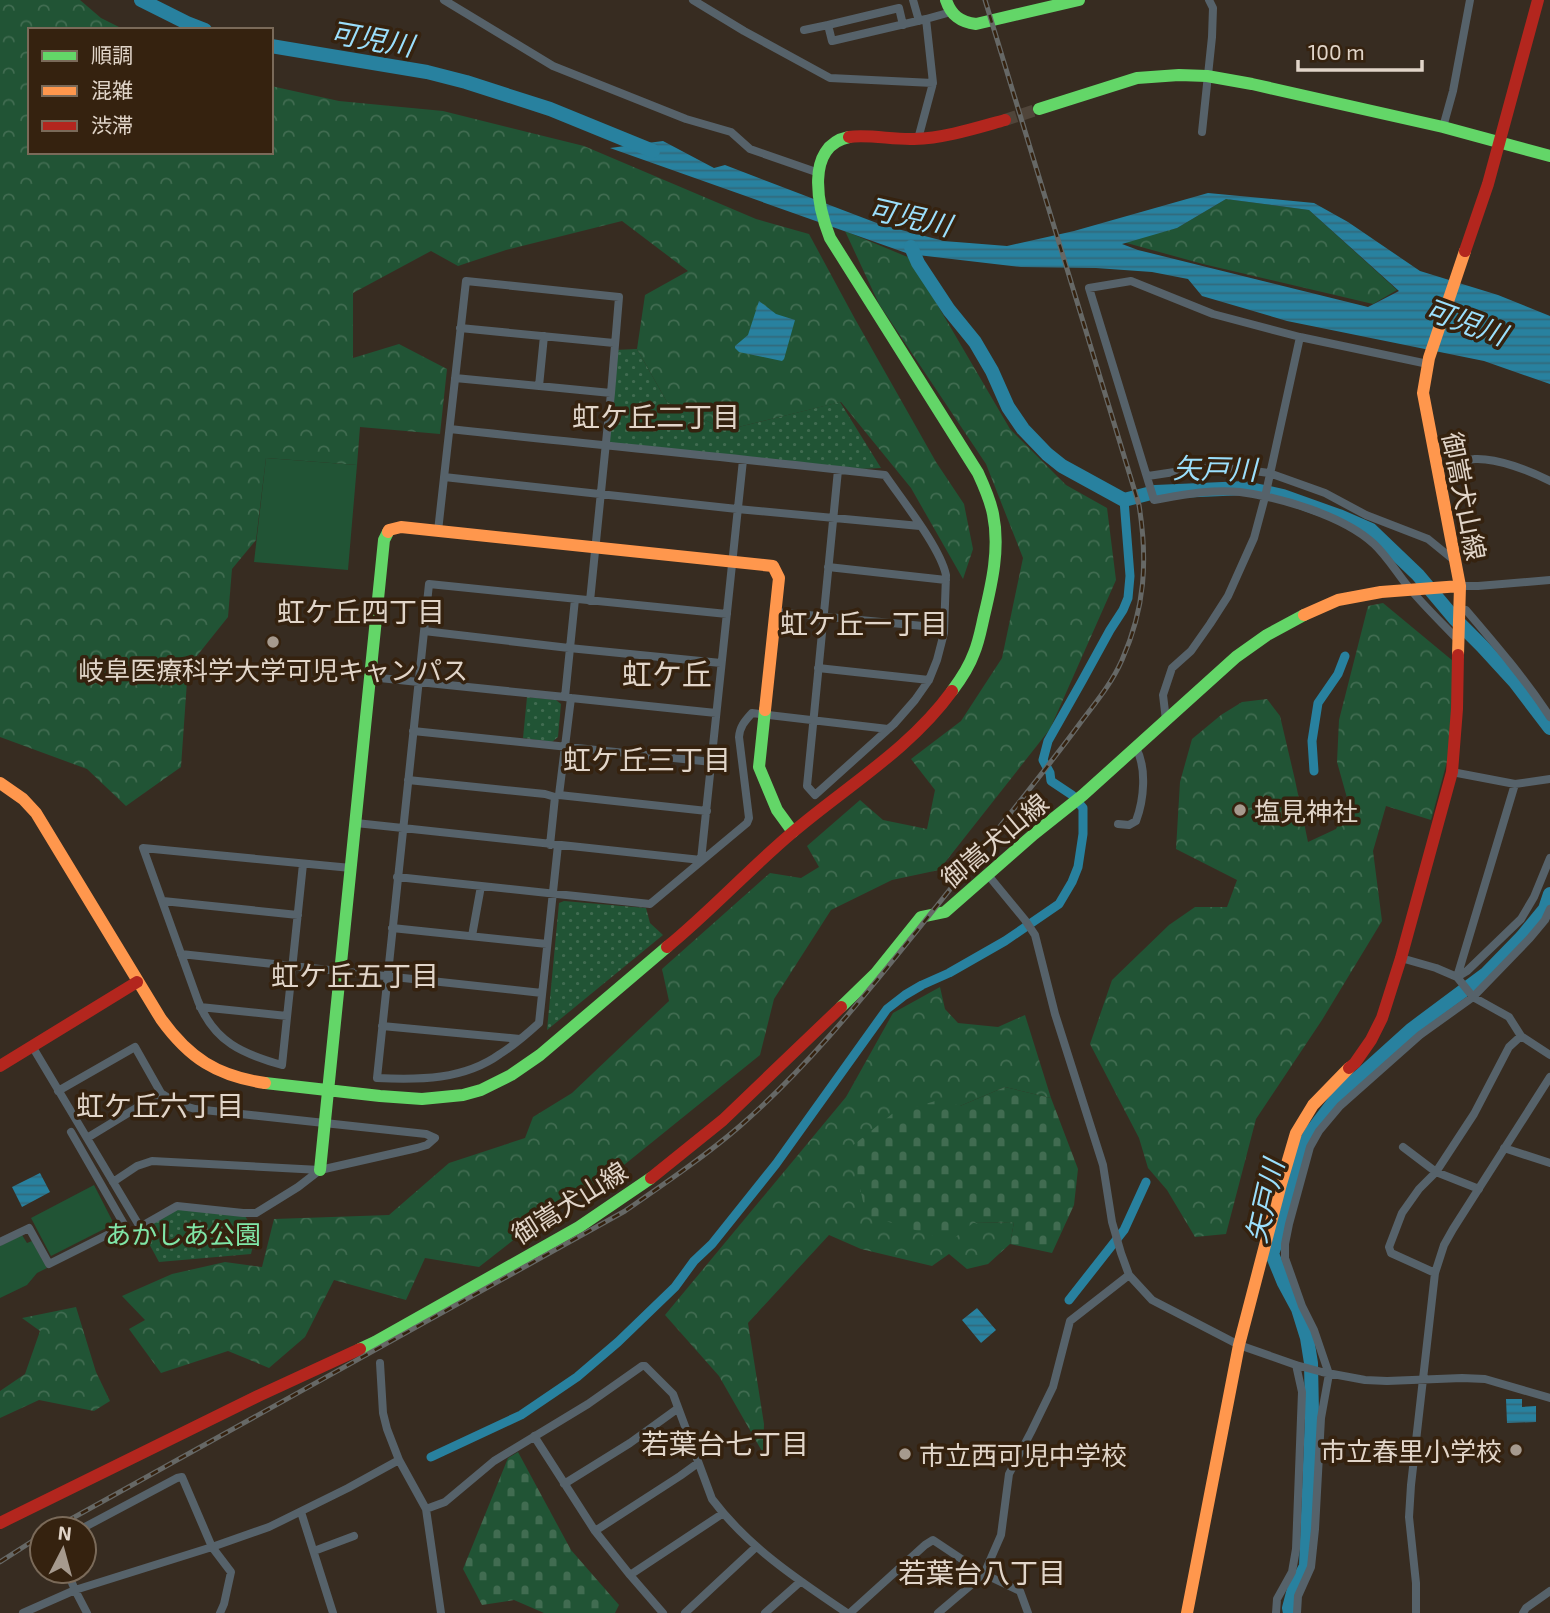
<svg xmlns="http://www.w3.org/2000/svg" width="1550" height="1613" font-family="'Exo 2','Noto Sans JP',sans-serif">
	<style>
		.grass { fill: url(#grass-dots) }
		.forest { fill: url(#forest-crowns) }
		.cemetery { fill: url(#cemetery-stones) }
		.pitch { fill: #215435 }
		.water { fill: url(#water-rules); fill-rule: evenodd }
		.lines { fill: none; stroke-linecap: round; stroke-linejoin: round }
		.canal { stroke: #28819f; stroke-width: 9 }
		.river { stroke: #28819f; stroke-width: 14 }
		.secondary-tunnel { stroke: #50453a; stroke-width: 12; stroke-dasharray: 12 6; stroke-linecap: butt }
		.street { stroke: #56626a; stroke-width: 8 }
		.fast { stroke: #63d668; stroke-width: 12 }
		.slow { stroke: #ff974d; stroke-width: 12 }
		.jam { stroke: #b3261e; stroke-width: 12 }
		.rail-casing { stroke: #666866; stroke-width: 5 }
		.rail { stroke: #35220f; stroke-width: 2.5; stroke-dasharray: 8; stroke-linecap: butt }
		.poi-dot { fill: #a69a8e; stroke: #35220f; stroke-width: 2.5 }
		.labels { text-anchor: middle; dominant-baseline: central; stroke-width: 7; stroke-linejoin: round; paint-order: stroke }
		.street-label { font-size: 26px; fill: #e1d5c9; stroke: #35220f }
		.poi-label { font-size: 26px; fill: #e1d5c9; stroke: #35220f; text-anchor: start }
		.park-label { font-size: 26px; fill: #80e6a7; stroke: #35220f }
		.water-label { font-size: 28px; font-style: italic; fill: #9bdffc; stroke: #35220f }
		.neighbourhood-label { font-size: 28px; fill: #e1d5c9; stroke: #35220f }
		.quarter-label { font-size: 30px; fill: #e1d5c9; stroke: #35220f }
	</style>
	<defs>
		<pattern id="grass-dots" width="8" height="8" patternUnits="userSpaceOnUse" patternTransform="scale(1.75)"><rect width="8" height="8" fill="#215435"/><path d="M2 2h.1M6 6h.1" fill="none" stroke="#416c51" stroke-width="1.8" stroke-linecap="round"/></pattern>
		<pattern id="forest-crowns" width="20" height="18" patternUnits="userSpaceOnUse" patternTransform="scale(1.75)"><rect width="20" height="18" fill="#215435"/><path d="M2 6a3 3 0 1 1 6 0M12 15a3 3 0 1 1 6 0" fill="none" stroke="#416c51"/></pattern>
		<pattern id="cemetery-stones" width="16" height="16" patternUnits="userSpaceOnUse" patternTransform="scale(1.75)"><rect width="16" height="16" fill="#215435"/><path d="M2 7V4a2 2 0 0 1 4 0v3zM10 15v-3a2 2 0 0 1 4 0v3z" fill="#416c51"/></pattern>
		<pattern id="water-rules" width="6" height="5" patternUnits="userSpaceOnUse" patternTransform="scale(1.75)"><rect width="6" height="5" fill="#28819f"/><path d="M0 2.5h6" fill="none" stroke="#326a7c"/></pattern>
	</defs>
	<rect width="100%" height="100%" fill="#372c21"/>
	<path class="grass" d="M637,349L667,402L726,430L840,402L881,468L838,470L605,446L614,350Z
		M527,697L556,700L561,704L558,737L552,742L523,738Z
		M564,901L646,908L650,923L663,935L547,1030L559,903Z
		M177,1206L243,1213L256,1233L251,1254L159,1262L140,1227Z"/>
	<path class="forest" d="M0,0H80L101,18L125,30H30V152H271V86L339,101L443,111L584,146L756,219L809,234L855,319L936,462L964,504L973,549L963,579L911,488L841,402L726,430L667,402L637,349L645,295L688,271L622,221L506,250L458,266L431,251L353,293V358L399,344L447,369L440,434L360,427L357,465L266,458L256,540L232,569L228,617L188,667L181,767L126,806L87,769L0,737Z
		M1226,199L1309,210L1397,290L1373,304L1203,264L1123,242L1177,228Z
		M845,231L910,258L1010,429L1066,485L1107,508L1116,580L1050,729L939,870L892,880L831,910L774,999L760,1055L619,1169L548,1213L479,1267L425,1258L406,1300L334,1280L305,1337L269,1368L228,1351L161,1373L129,1329L145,1320L122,1296L172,1274L225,1262L262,1267L274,1219L389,1215L449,1163L525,1138L533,1117L572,1093L669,1001L662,969L770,873L801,878L819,867L807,846L860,800L883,820L927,829L935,790L911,759L961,721L1002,658L1023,558L986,464L879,304Z
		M1383,603L1453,661L1450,751L1431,820L1386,806L1373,851L1382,921L1322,1020L1256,1119L1226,1234L1195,1237L1167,1190L1148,1168L1139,1138L1090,1044L1112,980L1169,925L1195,907H1227L1237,880L1176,849L1180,782L1192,739L1221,715L1242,702L1267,699L1280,716L1295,780L1308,842L1336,829L1349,805L1337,762L1339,720L1368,606Z
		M940,987L945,1009L958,1023L998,1027L1025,1015L1051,1098L1005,1087L960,1106L973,1223L1014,1222L1010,1244L988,1264L967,1269L949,1254L932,1266L861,1249L829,1235L748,1323L764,1424L763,1453L719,1376L665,1315L846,1097L893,1013Z
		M76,1307L96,1372L110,1401L94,1411L39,1400L0,1418V1391L25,1374L40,1331L22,1318Z"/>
	<path class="cemetery" d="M1005,1087L1051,1098L1078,1169L1074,1205L1052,1253L1010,1244L1014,1222L973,1223L951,1241L866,1215L851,1147L892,1114L942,1099L960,1106Z
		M518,1452L571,1550L619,1605L615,1613H544L514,1600L482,1605L463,1569L508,1458Z"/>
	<path class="pitch" d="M266,458L357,465L348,570L254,562Z
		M94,1185L114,1224L51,1256L31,1218Z
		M22,1235L27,1243L32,1241L47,1268L37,1273L27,1285L0,1298V1246Z"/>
	<path class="water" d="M663,141L714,168L725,165L882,225L944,241L1007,246L1074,231L1208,193L1314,203L1348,222L1420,271L1498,295L1550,316V384L1484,361L1287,321L1202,296L1188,279L1152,272L1096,268L1021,267L909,254L610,148ZM1226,199L1309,210L1399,291L1368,307L1138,250L1122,244L1177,228Z
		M759,301L776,314L795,320L784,359L782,361L739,352L735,348V346L748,335Z
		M40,1173L50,1192L22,1207L12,1187Z
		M977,1308L996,1330L981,1343L962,1320Z
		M1506,1399H1522V1407L1536,1406V1422L1507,1423Z"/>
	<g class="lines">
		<path class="canal" d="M1314,771L1312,741L1318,703L1338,674L1345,656
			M1069,1300L1124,1230L1146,1182
			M431,1457L521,1415L577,1377L618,1342L675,1287L694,1261L712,1244L776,1164L887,1009L905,995L922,985L949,973L1005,941L1059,904L1072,882L1078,867L1083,834V808L1072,795L1051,781L1050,773L1043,760L1048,741L1082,681L1110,630L1123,610L1128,598L1130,576L1124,500"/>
		<path class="river" d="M141,0L187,23L205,30
			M271,46L427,72L466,82L550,109L653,151
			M911,247L918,263L949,310L975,342L992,371L1008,407L1023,429L1047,454L1062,466L1124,500L1155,492L1245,488L1283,496L1339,516L1371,530L1418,575L1455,619L1482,646L1515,682L1550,728
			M1290,1613L1289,1608L1294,1589L1306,1566L1312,1414L1311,1363L1307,1338L1298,1309L1284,1283L1272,1254L1287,1211L1300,1152L1312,1131L1340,1094L1412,1029L1487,973L1522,937L1545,909L1550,894"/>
		<path class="secondary-tunnel" d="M1005,120L1039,109"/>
		<path class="street" d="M444,0L553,66L686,119L731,132L750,149L819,173
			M693,0L744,31L830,78L933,83
			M913,0L919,21
			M903,25L899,8L828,25L832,41L926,19
			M804,30L828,25
			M1443,127L1453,91L1470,0
			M1202,132L1212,37L1213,8L1209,0
			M918,139L933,83L926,19L951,12
			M460,328L614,343
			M1428,364L1300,337L1213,314L1131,281L1089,288L1154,500C1182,495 1211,489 1240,492C1280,497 1344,516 1374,544C1388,557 1398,575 1411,590C1426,608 1443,624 1459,641
			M455,378L611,393
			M539,386L544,336
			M450,429C595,445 740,458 885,475C902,500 940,547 946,575L944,633L937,660L929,680L915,700L894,724L815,795L807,786L838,470
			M1437,468C1449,465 1462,460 1475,459C1498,458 1530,471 1550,481
			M1148,476L1201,468L1239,469L1269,473L1325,493L1366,515L1428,539L1455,561
			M444,477L737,509L920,526
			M438,531L466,281L619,297L611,393L590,601
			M828,567L946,580
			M1460,586H1478L1550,580
			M1459,609L1466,610C1496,645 1525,679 1550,717
			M776,612L944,628
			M424,631L569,648L721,663
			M818,668L929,680
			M370,677L565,697
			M571,698L716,713
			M1166,720L1163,695L1172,668L1191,651L1210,624L1228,596L1254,538L1265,497L1300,337
			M413,731L712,762
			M1452,772L1515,784L1550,779
			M408,780L545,794L555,797
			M559,795L707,811
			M356,823L701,860
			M1118,824L1129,825L1136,821C1144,800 1147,768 1136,748
			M550,845L555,797L559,795L571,698L565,697L575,599
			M558,845L539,1023C527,1034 514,1045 500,1054C464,1080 419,1080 377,1078L429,584L727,614
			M701,860L743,460
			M303,864L282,1065C243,1054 214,1042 198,1001L143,848L351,868
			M988,875L1025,920L1035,935L1055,1014L1103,1165L1112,1222L1121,1253L1129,1275L1152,1300L1239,1345L1296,1365L1322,1372L1365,1380L1387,1381L1462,1378L1485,1379L1550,1398
			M397,877L650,904L747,823L749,818L739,737C740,726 745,721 752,713L888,729
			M163,901L298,915
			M392,928L547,944
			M472,936L481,886
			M181,954L542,993
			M1401,958L1436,968L1457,977L1473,997L1509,1017L1521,1036L1550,1055
			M1457,977L1515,784
			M1457,977L1467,971L1521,919L1534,897L1550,858
			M200,1007L287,1016
			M382,1026L520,1039
			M32,1046L140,1227L177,1206L243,1213H256L298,1187L320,1170
			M58,1091L135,1047L161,1093L178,1104L195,1109L426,1134L435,1138L427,1145L417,1148L320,1170L152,1161L137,1166L113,1182
			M87,1138L161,1093
			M1403,1147L1436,1172L1479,1189
			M1504,1148L1550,1163
			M0,1242L29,1228L49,1264L125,1226L71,1132
			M1435,1273L1391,1253L1389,1247L1402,1213L1419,1189L1436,1172L1474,1114L1509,1047L1521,1036
			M380,1363L383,1413L387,1429L399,1460L426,1509L441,1613
			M534,1436L595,1531L630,1575L663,1613
			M564,1484L630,1443L677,1409
			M426,1509L445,1502L494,1461L588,1404L642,1366H645L673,1394L712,1499C748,1547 798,1580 847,1613
			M301,1512L333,1613
			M81,1529L177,1478L182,1477L212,1547L231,1572L224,1604L220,1613
			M595,1531L680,1476L698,1463
			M314,1551L354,1536
			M67,1571L75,1590L87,1613
			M630,1575L722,1514
			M23,1613L75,1590L212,1547L269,1527L348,1488L399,1460
			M685,1613L756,1547
			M765,1613L800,1582
			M850,1613L925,1545L933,1540L984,1574L1020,1591L1028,1613
			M938,1613L984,1574L1001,1535L1009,1474L1031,1432L1053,1387L1070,1321L1129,1275
			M1276,1613L1277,1599L1292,1572L1296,1549L1302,1392L1296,1365
			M1297,1613L1298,1596L1311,1567L1315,1529L1321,1418L1329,1374L1314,1330L1302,1306L1285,1258V1244L1289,1224L1310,1147L1319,1131L1340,1106L1420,1035L1473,997L1530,938L1545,920L1550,909
			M1416,1613V1583L1409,1517L1411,1485L1435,1273L1444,1245L1453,1229L1550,1077
			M1523,1613L1526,1608L1550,1591"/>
		<path class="fast" d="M946,0C951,15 960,22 976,24L1079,0
			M1039,109L1137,78L1179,75L1207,76L1252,84L1443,127L1550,156
			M849,137C804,146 818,208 830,238L978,473C984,486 990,499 993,514C1000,548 992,583 984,616C981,629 979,641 974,653C969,667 961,679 952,691
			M765,710L759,767L777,810L793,832
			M841,1007L876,973L921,917L945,912L1034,834L1083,795L1236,657L1267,635L1304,615
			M265,1083L380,1096L422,1099L463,1095L481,1090L511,1075L540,1055L667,947
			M320,1170L384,540L388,532
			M360,1349L375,1342L579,1227L651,1178"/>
		<path class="slow" d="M388,532L389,530L401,527L773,566L779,578L765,710
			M1304,615L1338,600L1381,592L1460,586
			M1458,655L1460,586L1423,393L1429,358L1465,251
			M0,783L23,799L36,813L161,1019C189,1058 217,1076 265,1083
			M1187,1613L1239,1345L1281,1184L1296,1133L1313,1105L1349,1068"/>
		<path class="jam" d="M849,137C868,134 894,140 914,139C945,138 976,128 1005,120
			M1465,251L1488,184L1538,0
			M667,947C711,911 749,869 793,832C847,786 910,749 952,691
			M0,1066L137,982
			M1349,1068L1355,1063L1371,1040L1382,1018L1401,958L1452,772L1457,709L1458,655
			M651,1178L723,1120L841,1007
			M0,1523L258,1396L360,1349"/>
		<g class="rail-casing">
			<path id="rail" d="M53,1529L625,1211C664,1184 704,1157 740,1126C804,1070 858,1004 911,938C945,896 979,853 1013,810C1036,781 1059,752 1081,722C1096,702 1112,683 1122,660C1145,608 1148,561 1139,505L985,0
				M0,1562L42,1535"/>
		</g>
		<use href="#rail" class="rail"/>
	</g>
	<g class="poi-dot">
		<circle cx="273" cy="642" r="7"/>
		<circle cx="1240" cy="810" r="7"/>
		<circle cx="1516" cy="1450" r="7"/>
		<circle cx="905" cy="1454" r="7"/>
	</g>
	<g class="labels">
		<g class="street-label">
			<text transform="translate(1465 496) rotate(79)">御嵩犬山線</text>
			<text transform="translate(994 840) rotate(-40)">御嵩犬山線</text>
			<text transform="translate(569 1202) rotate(-32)">御嵩犬山線</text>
		</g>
		<g class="poi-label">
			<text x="273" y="669" text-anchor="middle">岐阜医療科学大学可児キャンパス</text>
			<text x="1254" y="810">塩見神社</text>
			<text x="1502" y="1450" text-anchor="end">市立春里小学校</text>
			<text x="919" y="1454">市立西可児中学校</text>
		</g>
		<g class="park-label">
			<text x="183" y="1233">あかしあ公園</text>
		</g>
		<g class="water-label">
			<text transform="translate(372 38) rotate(10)">可児川</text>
			<text transform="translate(910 216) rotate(13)">可児川</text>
			<text transform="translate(1466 321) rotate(20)">可児川</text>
			<text transform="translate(1215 468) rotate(1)">矢戸川</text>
			<text transform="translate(1264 1201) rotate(-77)">矢戸川</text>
		</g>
		<g class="neighbourhood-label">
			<text x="656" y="416">虹ケ丘二丁目</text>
			<text x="361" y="611">虹ケ丘四丁目</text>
			<text x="864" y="623">虹ケ丘一丁目</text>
			<text x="647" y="759">虹ケ丘三丁目</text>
			<text x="355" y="975">虹ケ丘五丁目</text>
			<text x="160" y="1105">虹ケ丘六丁目</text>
			<text x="725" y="1443">若葉台七丁目</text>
			<text x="982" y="1572">若葉台八丁目</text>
		</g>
		<g class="quarter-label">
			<text x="667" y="673">虹ケ丘</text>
		</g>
	</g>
	<rect x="28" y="28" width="245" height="126" fill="#35220f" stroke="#7a6a59" stroke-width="2"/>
	<rect x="42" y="51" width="35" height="10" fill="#63d668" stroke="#7a6a59" stroke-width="2"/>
	<text x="91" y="63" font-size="21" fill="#e1d5c9">順調</text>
	<rect x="42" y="86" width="35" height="10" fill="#ff974d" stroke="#7a6a59" stroke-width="2"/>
	<text x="91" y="98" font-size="21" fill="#e1d5c9">混雑</text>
	<rect x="42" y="121" width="35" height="10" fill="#b3261e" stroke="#7a6a59" stroke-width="2"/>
	<text x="91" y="133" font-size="21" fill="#e1d5c9">渋滞</text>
	<g transform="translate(63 1550) rotate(6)"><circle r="33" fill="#35220f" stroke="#7a6a59" stroke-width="2"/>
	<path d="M0-5L12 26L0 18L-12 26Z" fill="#a69a8e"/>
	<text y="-10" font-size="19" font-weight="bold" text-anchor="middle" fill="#e1d5c9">N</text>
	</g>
	<path d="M1298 60v10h124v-10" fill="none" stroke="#e1d5c9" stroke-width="3.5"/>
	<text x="1308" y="60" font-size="21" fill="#e1d5c9" stroke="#35220f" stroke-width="5" paint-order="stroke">100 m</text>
</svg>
